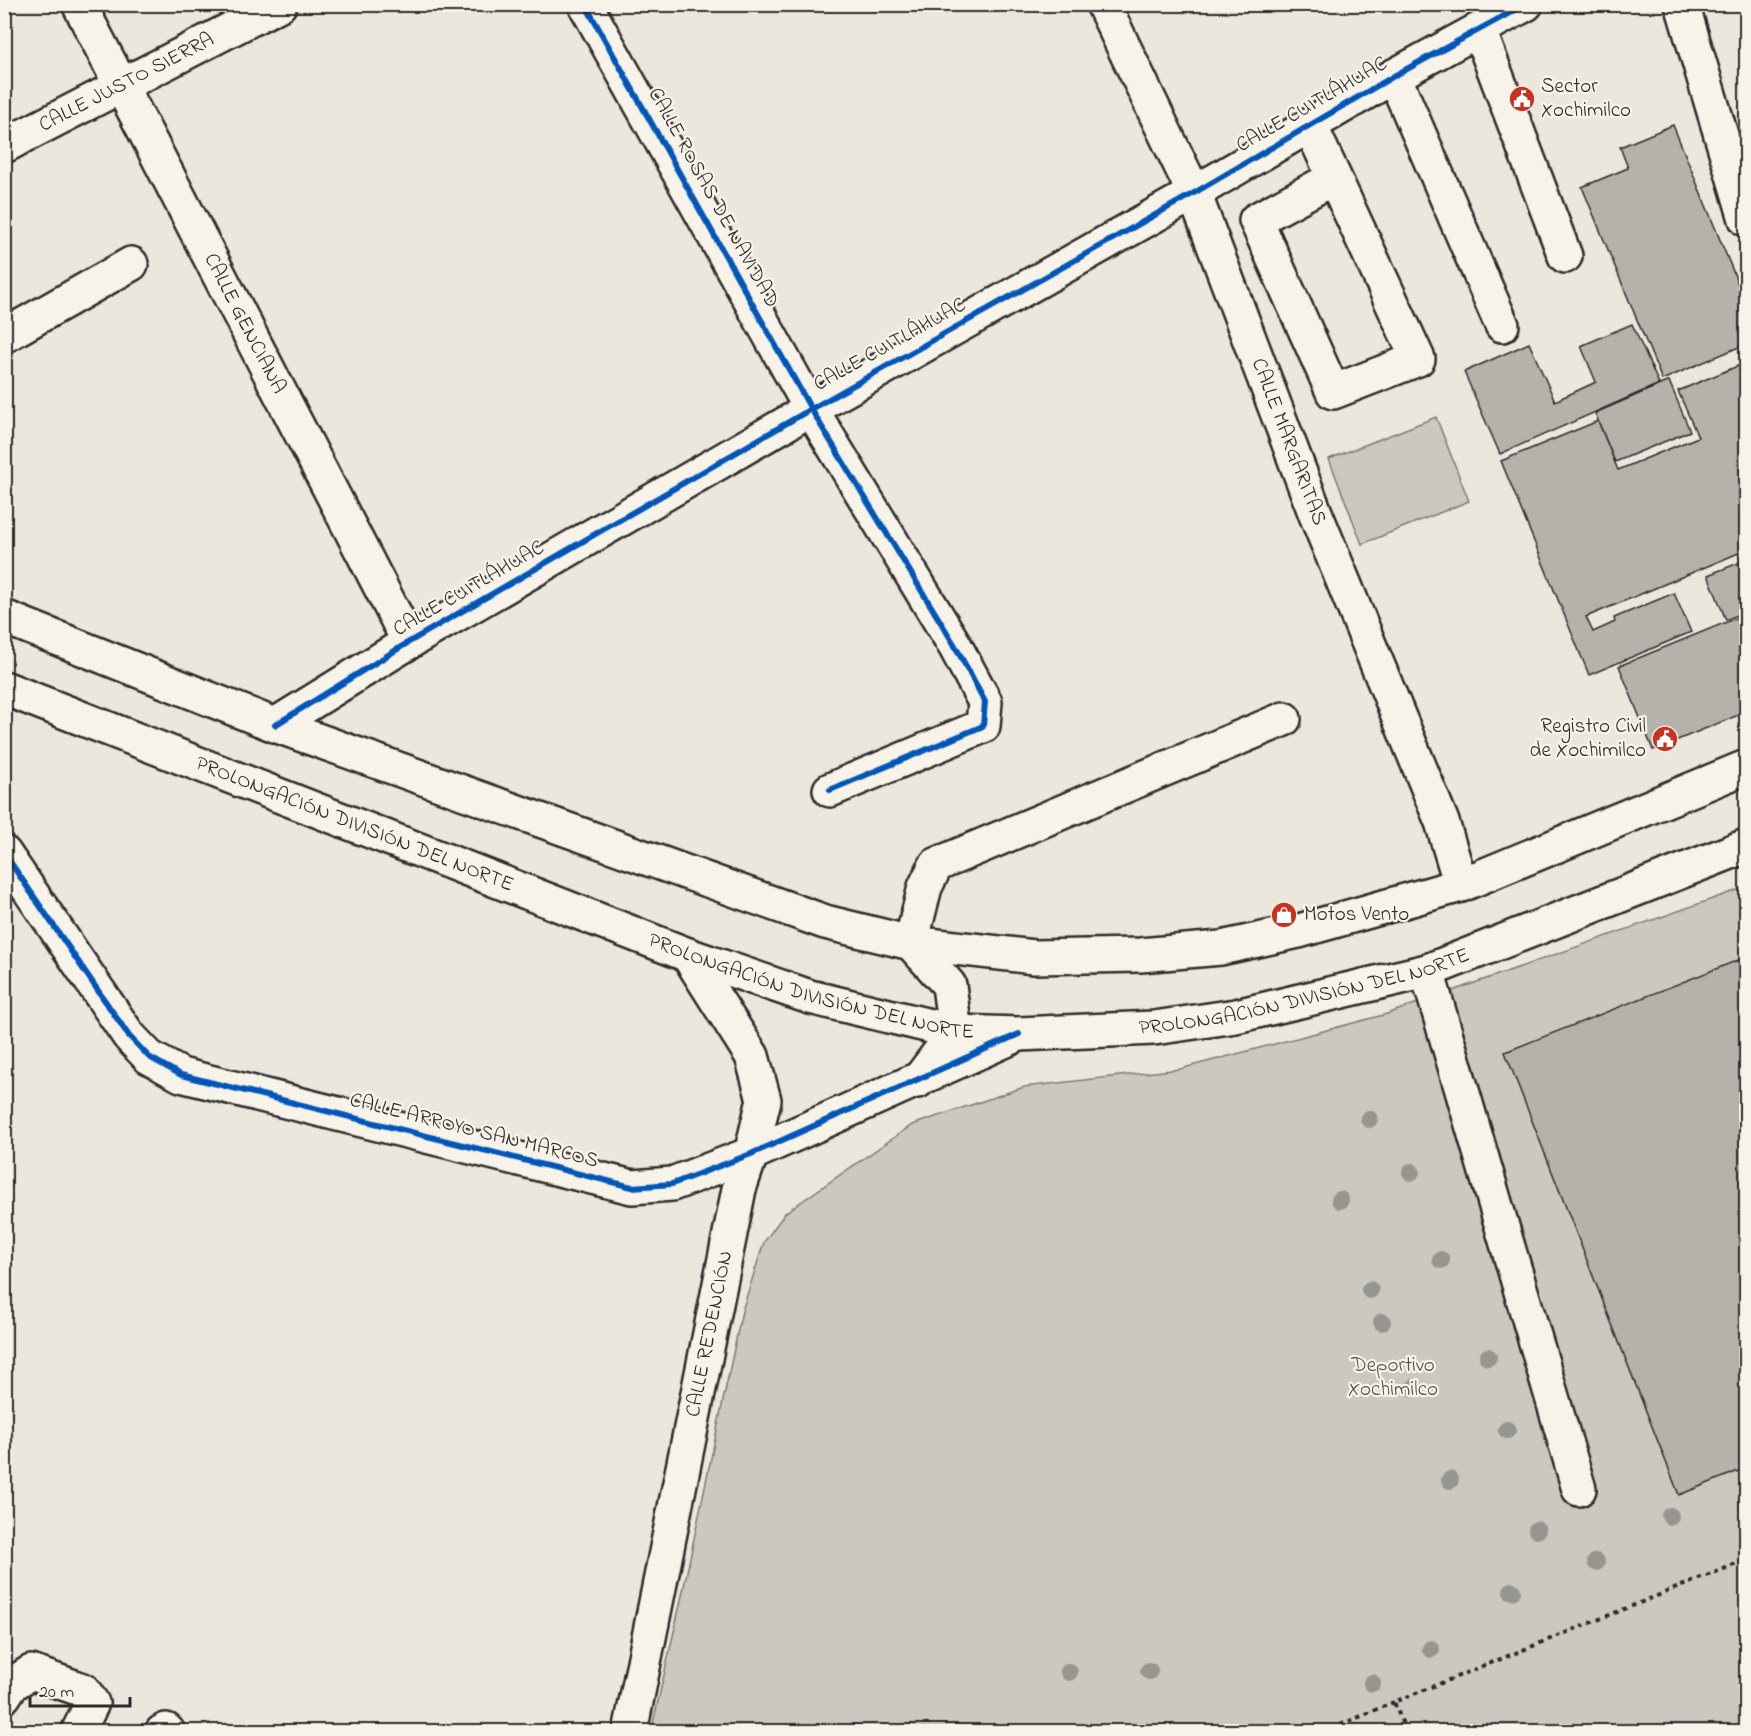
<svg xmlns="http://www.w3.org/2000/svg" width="1751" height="1736" font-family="'Indie Flower',sans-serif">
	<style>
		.green { fill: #cbc8bf; stroke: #7b7a75; stroke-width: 1.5 }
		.building { fill: #b5b2ab; stroke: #2b2b2b; stroke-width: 1.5 }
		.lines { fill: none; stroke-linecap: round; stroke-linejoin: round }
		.minor-casing { stroke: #2b2b2b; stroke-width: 38 }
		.major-casing { stroke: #2b2b2b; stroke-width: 38 }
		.path { stroke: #2b2b2b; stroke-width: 4; stroke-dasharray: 4.5 4.5; stroke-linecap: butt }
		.minor { stroke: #f7f3e8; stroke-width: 33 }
		.major { stroke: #f7f3e8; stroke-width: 33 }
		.cycleway-casing { stroke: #f7f3e8; stroke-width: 10 }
		.cycleway { stroke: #0057b8; stroke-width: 6 }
		.tree { fill: #97958f }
		.labels { text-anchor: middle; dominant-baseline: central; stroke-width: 4.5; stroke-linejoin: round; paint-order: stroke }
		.street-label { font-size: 21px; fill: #2b2b2b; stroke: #f7f3e8 }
		.poi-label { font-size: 21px; fill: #2b2b2b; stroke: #f7f3e8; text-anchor: start }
		.park-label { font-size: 21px; fill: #535250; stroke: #f7f3e8 }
	</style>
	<rect width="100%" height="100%" fill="#ebe7dd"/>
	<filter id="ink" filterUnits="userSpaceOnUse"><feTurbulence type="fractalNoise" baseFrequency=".0167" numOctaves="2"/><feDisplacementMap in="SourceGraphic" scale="12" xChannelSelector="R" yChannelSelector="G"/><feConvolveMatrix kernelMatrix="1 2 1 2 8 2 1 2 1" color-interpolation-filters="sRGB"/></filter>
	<g filter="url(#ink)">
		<path class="green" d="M1436,417L1469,501L1362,544L1329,459Z
			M1746,887V1731L651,1732L680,1605L742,1311L764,1242L785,1213L912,1125L1024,1087L1180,1069L1387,1014Z"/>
		<path class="building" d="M1673,125L1746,303V344L1662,380L1582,187L1628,168L1620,147Z
			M1632,324L1659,384L1500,454L1464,372L1529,343L1555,401L1596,382L1581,346Z
			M1740,365L1746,382V550L1586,617L1593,632L1615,622L1614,618L1674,593L1691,632L1589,675L1501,461L1598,421L1618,470L1698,437L1678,391Z
			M1669,381L1690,431L1615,462L1595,413Z
			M1746,560V611L1726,620L1708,575Z
			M1746,614V712L1653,750L1619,666Z
			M1746,957V1468L1679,1495L1505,1052Z"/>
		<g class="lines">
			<g class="minor-casing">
				<g id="minor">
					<path id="s1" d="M79,4L409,642"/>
					<path d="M585,4L811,409L954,644L985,702L983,726L830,790"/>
					<path id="s2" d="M1103,4L1194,193L1316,515L1442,822L1461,885"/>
					<path d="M1682,4L1746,219"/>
					<path d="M1479,30L1565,256"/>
					<path d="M1394,76L1502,325"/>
					<path d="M1310,125L1418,359L1333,392L1256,220L1334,178"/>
					<path id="s3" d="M4,146L280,4"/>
					<path d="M4,336L131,264"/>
					<path d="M275,725L409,642L811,409L1194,193L1394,76L1526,4"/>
					<path d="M4,853L129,1036L149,1057L181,1075L632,1187L672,1184L751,1154L1019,1034"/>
					<path d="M911,943L925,887L936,865L1284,719"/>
					<path d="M1427,971L1579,1489"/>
					<path d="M4,1696L11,1685L31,1672L83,1690L92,1703L78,1732"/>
					<path d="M162,1732L166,1730L168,1732"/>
					<path id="s4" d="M630,1732L739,1189L751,1154L764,1100L752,1056L688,955"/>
				</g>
			</g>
			<g class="major-casing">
				<g id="major">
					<path d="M4,617L275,725L825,922L911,943L1034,957L1140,955L1221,948L1299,931L1461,885L1746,767"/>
					<path id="s5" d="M4,688L688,955L810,997L955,1032L1019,1034L1154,1028L1236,1016L1427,971L1746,846"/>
					<path d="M911,943L949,985L955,1032L918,1081"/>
				</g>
			</g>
			<path class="path" d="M1324,1732L1394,1702
				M1406,1732L1394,1702L1746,1560"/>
			<use href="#minor" class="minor"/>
			<use href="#major" class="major"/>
			<g class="cycleway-casing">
				<path id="cycleway" d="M585,4L811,409L954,644L985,702L983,726L830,790
					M275,725L409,642L811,409L1194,193L1394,76L1526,4
					M4,853L129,1036L149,1057L181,1075L632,1187L672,1184L751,1154L1019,1034"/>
			</g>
			<use href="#cycleway" class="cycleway"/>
		</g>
		<g class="tree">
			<circle cx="1369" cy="1119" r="9"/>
			<circle cx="1411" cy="1172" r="9"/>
			<circle cx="1340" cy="1200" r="9"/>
			<circle cx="1441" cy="1260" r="9"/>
			<circle cx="1370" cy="1290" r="9"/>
			<circle cx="1382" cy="1322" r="9"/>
			<circle cx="1488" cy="1357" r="9"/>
			<circle cx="1414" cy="1388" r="9"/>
			<circle cx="1507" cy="1430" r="9"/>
			<circle cx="1450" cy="1480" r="9"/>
			<circle cx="1670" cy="1516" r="9"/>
			<circle cx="1537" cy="1530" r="9"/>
			<circle cx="1596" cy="1562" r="9"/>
			<circle cx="1512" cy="1591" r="9"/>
			<circle cx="1431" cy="1649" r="9"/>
			<circle cx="1149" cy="1671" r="9"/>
			<circle cx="1069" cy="1672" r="9"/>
			<circle cx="1372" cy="1683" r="9"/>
		</g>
	</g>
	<defs>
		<g id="civic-disc" transform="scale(1.35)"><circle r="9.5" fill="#c8321e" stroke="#f7f3e8"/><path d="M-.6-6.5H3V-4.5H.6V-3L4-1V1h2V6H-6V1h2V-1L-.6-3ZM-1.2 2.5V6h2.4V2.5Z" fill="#fff"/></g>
		<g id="shop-disc" transform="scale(1.35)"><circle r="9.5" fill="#c8321e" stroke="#f7f3e8"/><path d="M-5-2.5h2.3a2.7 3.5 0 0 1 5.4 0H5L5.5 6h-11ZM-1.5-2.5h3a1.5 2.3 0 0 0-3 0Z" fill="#fff"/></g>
	</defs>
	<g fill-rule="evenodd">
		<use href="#civic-disc" x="1522" y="99"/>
		<use href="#civic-disc" x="1665" y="739"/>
		<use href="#shop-disc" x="1284" y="915"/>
	</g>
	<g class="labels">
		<g class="street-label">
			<text stroke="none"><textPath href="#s3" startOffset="138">CALLE JUSTO SIERRA</textPath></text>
			<text transform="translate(1312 105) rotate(-30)">CALLE CUITLÁHUAC</text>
			<text transform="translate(713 198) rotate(61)">CALLE ROSAS DE NAVIDAD</text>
			<text stroke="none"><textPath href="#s1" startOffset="360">CALLE GENCIANA</textPath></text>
			<text transform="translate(890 345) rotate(-29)">CALLE CUITLÁHUAC</text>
			<text stroke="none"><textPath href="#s2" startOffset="476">CALLE MARGARITAS</textPath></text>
			<text transform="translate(469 589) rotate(-30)">CALLE CUITLÁHUAC</text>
			<text stroke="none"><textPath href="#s5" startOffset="376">PROLONGACIÓN DIVISIÓN DEL NORTE</textPath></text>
			<text stroke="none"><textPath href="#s5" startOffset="862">PROLONGACIÓN DIVISIÓN DEL NORTE</textPath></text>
			<text stroke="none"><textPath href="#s5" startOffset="1366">PROLONGACIÓN DIVISIÓN DEL NORTE</textPath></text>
			<text transform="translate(474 1131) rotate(14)">CALLE ARROYO SAN MARCOS</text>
			<text stroke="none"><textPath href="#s4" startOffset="406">CALLE REDENCIÓN</textPath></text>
		</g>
		<g class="poi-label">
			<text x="1541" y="87">Sector<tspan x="1541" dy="24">Xochimilco</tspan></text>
			<text x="1646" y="727" text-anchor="end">Registro Civil<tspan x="1646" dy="24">de Xochimilco</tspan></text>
			<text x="1304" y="915">Motos Vento</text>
		</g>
		<g class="park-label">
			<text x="1393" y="1366">Deportivo<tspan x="1393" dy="24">Xochimilco</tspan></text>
		</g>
	</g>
	<rect width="1751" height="1736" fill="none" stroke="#f7f3e8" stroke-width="24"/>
	<rect x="12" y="12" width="1727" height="1712" fill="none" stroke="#2b2b2b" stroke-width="2" filter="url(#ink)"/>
	<path d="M30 1697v9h100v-9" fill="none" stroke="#2b2b2b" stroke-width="3"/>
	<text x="39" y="1697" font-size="18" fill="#2b2b2b" stroke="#f7f3e8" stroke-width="4.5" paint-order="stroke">20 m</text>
</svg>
